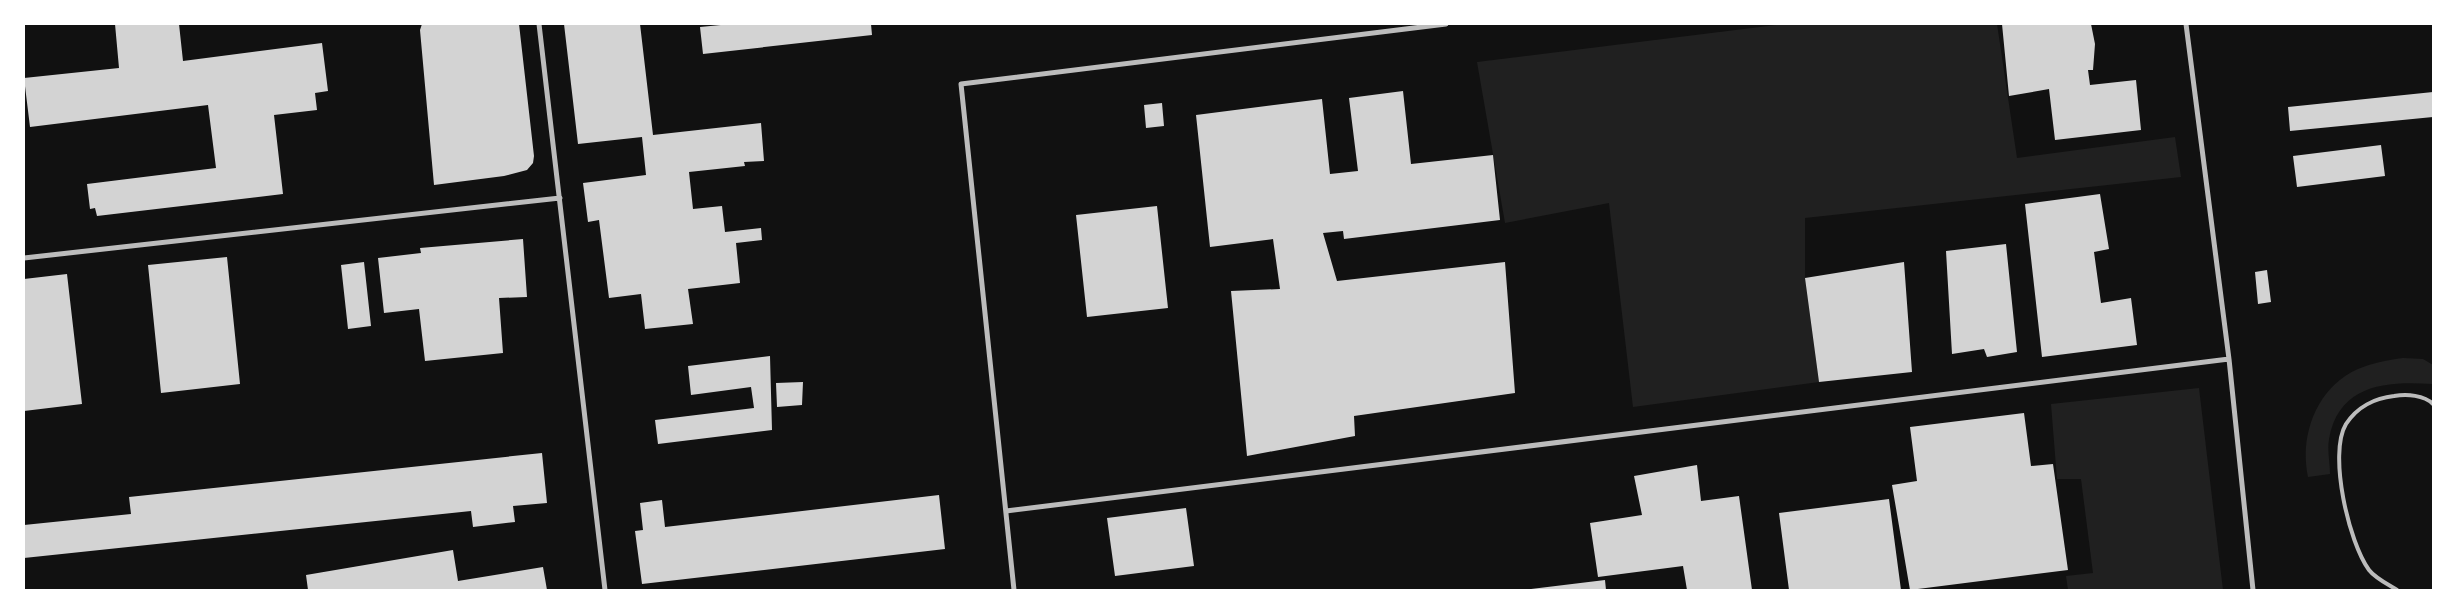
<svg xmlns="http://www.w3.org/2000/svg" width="2457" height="614" font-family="Roboto,sans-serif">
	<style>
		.green { fill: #202020 }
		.building { fill: #d3d3d3 }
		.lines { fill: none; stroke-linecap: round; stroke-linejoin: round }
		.service { stroke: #bcbcbc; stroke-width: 4 }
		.minor { stroke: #bcbcbc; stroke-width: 5 }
	</style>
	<rect width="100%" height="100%" fill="#111"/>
	<path class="green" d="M1785,24H1997L2017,158L2175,137L2181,177L1805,218V278L1819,382L1633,407L1609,203L1505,223L1477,62Z
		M2403,358L2423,359L2433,365V384C2388,381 2339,383 2329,439C2327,450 2330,463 2330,474L2308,477C2299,435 2317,387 2358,369C2372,363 2388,360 2403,358Z
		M2199,388L2223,590H2068L2066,576L2093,573L2081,479H2057L2051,404Z"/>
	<path class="building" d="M115,24H179L183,61L322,43L328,91L315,93L317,110L274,115L283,194L97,216L95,208L90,209L87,184L216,168L208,105L30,127L24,78L119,68Z
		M422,24H519L534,156L533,163L527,170L504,176L434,185L420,30Z
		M564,24H640L653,135L761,123L764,161L744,162L745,166L689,172L693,209L722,206L725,232L761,228L762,240L736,243L740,283L688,289L693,324L645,329L641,294L609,298L599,220L588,222L583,183L646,175L642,137L578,144Z
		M731,24H871L872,35L703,54L700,27Z
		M2002,24H2091L2095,44L2093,70H2088L2090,85L2136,80L2141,130L2055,140L2049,89L2009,96Z
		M1403,91L1411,164L1493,155L1500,220L1344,239L1343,231L1323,233L1337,281L1505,262L1515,393L1354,416L1355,436L1247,456L1231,291L1280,289L1273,239L1210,247L1196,115L1322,99L1330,174L1358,171L1349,98Z
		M2433,92V117L2290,131L2288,107Z
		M1162,103L1164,126L1146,128L1144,105Z
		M2381,145L2385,176L2297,187L2293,156Z
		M2100,194L2109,249L2094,252L2101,303L2131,298L2137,345L2042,357L2025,204Z
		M1157,206L1168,308L1087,317L1076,215Z
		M523,239L527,297L499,298L503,353L425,361L419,309L384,313L378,258L421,253L420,248Z
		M2006,244L2017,352L1987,357L1984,349L1952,354L1946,251Z
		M227,257L240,384L161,393L148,265Z
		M364,262L371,326L348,329L341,265Z
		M1904,262L1912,372L1819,382L1805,278Z
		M2267,270L2271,302L2258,304L2255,272Z
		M67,274L82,404L24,411V279Z
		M770,356L772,430L658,444L655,420L754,408L751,387L691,395L688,366Z
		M803,382L802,405L777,407L776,383Z
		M2024,413L2031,466L2053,464L2068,570L1910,590L1892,485L1917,481L1910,427Z
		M542,453L547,503L513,506L515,522L473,527L471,511L24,558V525L131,514L129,497Z
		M1697,465L1701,501L1739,496L1752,590H1687L1683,566L1598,577L1590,523L1642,515L1634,476Z
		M939,495L945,549L642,584L635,531L643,530L640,503L662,500L665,527Z
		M1889,499L1901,590H1789L1779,513Z
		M1186,508L1194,566L1115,576L1107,518Z
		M453,550L458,581L543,567L547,590H308L306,575Z
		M1605,580L1606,590H1531V589Z"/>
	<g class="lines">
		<path class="service" d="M2397,590C2389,585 2375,578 2369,570C2349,543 2328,454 2346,424C2357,407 2375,398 2394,396C2407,394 2424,395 2433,404"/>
		<path class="minor" d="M539,24L605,590
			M2186,24L2229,359L2253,590
			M24,258L560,198
			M1006,511L2229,359
			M1014,590L961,84L1446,24"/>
	</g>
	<rect width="2457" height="614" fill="none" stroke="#ffffff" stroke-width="50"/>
</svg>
